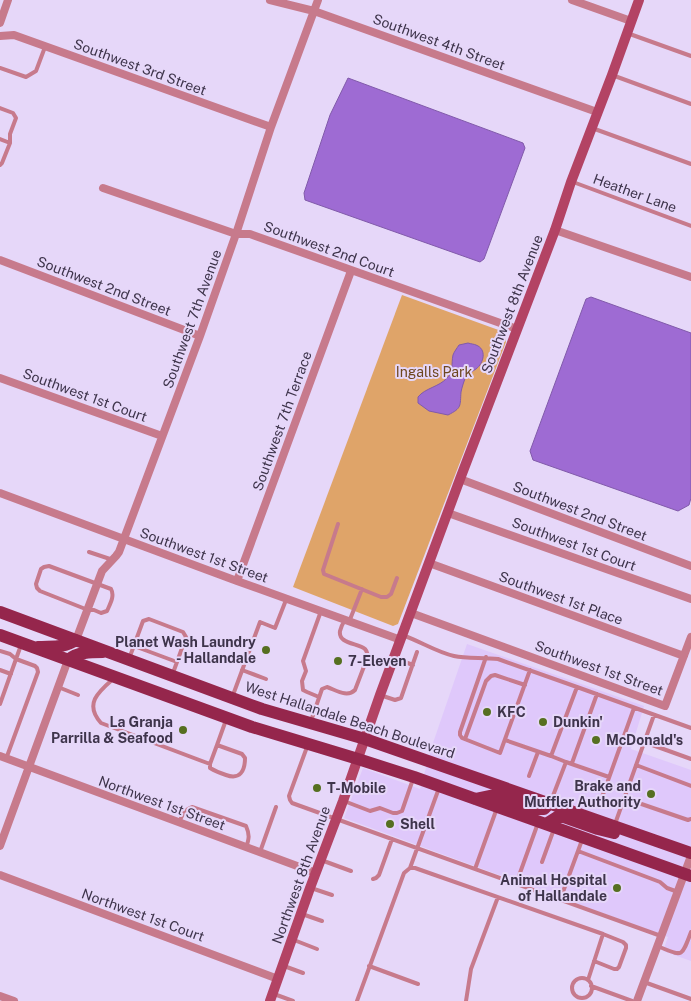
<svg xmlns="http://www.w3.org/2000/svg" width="691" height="1001" font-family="'Public Sans',sans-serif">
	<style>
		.built { fill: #dfc8fb }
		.green { fill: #dfa469 }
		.water { fill: #9e6bd3; stroke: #815aaa }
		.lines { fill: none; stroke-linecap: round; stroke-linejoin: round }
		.lane { stroke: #c77a8c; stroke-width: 4 }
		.street { stroke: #c77a8c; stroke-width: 8 }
		.secondary { stroke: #b34364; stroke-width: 10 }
		.primary { stroke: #95264c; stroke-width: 12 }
		.poi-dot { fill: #566f20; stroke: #e6d7f9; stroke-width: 2 }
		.labels { text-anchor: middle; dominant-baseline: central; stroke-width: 4; stroke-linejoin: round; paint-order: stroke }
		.street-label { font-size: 14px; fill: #3e344b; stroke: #e6d7f9 }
		.park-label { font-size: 14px; fill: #6d471f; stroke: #e6d7f9 }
		.poi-label { font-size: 14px; font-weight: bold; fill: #3e344b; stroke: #e6d7f9; text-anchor: start }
	</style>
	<rect width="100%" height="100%" fill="#e6d7f9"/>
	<path class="built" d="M467,644L644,706L631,749L691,770V961L663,951L668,937L344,818L363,768L420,789L433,743Z"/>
	<path class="green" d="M402,295L504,332L506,342L398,624L393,626L293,587Z"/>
	<path class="water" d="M348,78L523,143L525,148L484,259L480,262L305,200L304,193L330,115Z
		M591,297L691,333V498L689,505L678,511L533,460L530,451L586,299Z
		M468,343C471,344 474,344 476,345C487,349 484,363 476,369C473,371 469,373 466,376C464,381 462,387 461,392C460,406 462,408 448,415L429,411L418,403V397C425,388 439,387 447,378C454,371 451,364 453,355C454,352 457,348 459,345Z"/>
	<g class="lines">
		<path class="lane" d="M627,33L691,56
			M0,68L26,77L36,71L45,47
			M612,75L691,104
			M0,108L13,113L16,118L10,134V143L2,163L0,165
			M592,128L691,164
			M0,139L10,143
			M573,182L691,226
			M338,524L323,570L324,574L381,597H387L391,594L397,578
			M89,552L113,560
			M49,566L111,589C115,596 110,604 107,611L101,613L94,610H88L40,591L37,588L36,584L41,569L44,567Z
			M349,622L362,589
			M402,635C420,641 436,652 454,656C467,659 484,657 498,659L577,687
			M134,646L177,662
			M0,651L10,654L16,659L35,666L37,668L38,672L6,759
			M486,657L460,732V735L462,738L500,753L530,670
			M394,658L413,665
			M129,659L143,621L149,619L183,632L186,637L173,673
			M0,670L11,674
			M242,670L266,679
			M113,679C98,692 84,704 101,723L210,764
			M58,687L78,695
			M233,695L260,622L275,628L286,600
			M380,695L395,700L401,698L417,652
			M319,697L307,692L303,690L302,681L306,671L303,661L321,611
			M0,704L21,645
			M311,721L322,689L327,687C336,690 347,698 355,690L368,656C367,653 367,651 365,649C358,643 338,644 340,631C341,627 343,623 345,620
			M465,739L486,681L491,676L495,675L525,685
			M505,740L551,756L577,687L691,728
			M644,742L691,759
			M217,745L210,764V768C215,771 220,773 226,775C240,780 245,771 245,758L242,754L217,745L226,720
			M307,747L289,796L290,800L292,803L661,936
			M551,756L566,762
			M572,763L597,694
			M636,765L691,786
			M529,776L538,752
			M624,798L688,820L691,819
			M601,800L634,708
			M344,801L370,811L380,808L393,813H397L402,811L413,779
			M551,801L566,762L609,777
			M179,823C182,815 184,810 192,807L246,826C250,835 249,839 246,848
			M615,824L654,715
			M582,840L578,851L660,882L667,888L678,892
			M260,852L276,807
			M321,860L351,871
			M542,862L554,829
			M410,868L439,788
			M475,869L497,808
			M373,879L376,878L379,875L392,839
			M516,884L538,823
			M311,888L332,895
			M560,900L578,851
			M302,914L322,921
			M294,940L317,949
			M657,946C683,956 681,959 691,932
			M594,961L614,969H617L619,967L626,948V945L623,942L603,934
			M284,966L303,973
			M369,966L418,984
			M572 988a10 10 0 1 1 20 0a10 10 0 1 1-20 0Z
			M644,982L691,999
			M591,986L632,1001
			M274,994L293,1001
			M357,1001L404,873L410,868H415L603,934L588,980
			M466,1001L471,969L498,897"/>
		<path class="street" d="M270,0L314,11L597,112
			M572,0L631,21
			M0,23L8,0
			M0,36L14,35L271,127
			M103,188L236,234H250L517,329
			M555,230L691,277
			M0,260L200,336
			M0,378L162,436
			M460,479L691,566
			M0,493L237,581L401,640
			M448,513L691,599
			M429,563L684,656
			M237,581L351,271
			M411,613L665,706L691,637
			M76,640L102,571L116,556L119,552L200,336L236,234L271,127L318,0
			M0,756L316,873
			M0,846L68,660
			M0,875L278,979
			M0,996L14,1001
			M637,1001L691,856"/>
		<path class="secondary" d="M270,1001L310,888L343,801L380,695L460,479L555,230L571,182L612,75L639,0"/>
		<path class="primary" d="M0,612L262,709L365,739L691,853
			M0,635L252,727L358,759L414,777L691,876
			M38,647C53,646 64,648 76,640
			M68,660C77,652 91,652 103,652
			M475,799L494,795L535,809H544L550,803
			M546,824L557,817H564L598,829L614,833"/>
	</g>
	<g class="poi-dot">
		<circle cx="266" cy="650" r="5"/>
		<circle cx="338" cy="661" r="5"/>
		<circle cx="487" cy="712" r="5"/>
		<circle cx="543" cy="722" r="5"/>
		<circle cx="183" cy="730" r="5"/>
		<circle cx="596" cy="740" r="5"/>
		<circle cx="317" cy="788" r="5"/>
		<circle cx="651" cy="794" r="5"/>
		<circle cx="390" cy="824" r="5"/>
		<circle cx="617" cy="888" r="5"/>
	</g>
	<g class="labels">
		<g class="street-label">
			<text transform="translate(439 42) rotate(20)">Southwest 4th Street</text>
			<text transform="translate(140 67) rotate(20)">Southwest 3rd Street</text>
			<text transform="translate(635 193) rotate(20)">Heather Lane</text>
			<text transform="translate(329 249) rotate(20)">Southwest 2nd Court</text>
			<text transform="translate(104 286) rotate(21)">Southwest 2nd Street</text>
			<text transform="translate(512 304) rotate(-69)">Southwest 8th Avenue</text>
			<text transform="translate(192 319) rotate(-70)">Southwest 7th Avenue</text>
			<text transform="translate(85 395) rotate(20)">Southwest 1st Court</text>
			<text transform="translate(282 421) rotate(-70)">Southwest 7th Terrace</text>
			<text transform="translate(580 511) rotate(21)">Southwest 2nd Street</text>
			<text transform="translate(574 544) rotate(20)">Southwest 1st Court</text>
			<text transform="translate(204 555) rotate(20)">Southwest 1st Street</text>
			<text transform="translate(561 598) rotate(20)">Southwest 1st Place</text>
			<text transform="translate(599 668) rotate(20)">Southwest 1st Street</text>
			<text transform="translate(350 720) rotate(18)">West Hallandale Beach Boulevard</text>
			<text transform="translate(162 803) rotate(20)">Northwest 1st Street</text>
			<text transform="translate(301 875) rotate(-70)">Northwest 8th Avenue</text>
			<text transform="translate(143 915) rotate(20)">Northwest 1st Court</text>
		</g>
		<g class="park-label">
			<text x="434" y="372">Ingalls Park</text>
		</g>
		<g class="poi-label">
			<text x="256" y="642" text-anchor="end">Planet Wash Laundry<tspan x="256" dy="16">- Hallandale</tspan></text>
			<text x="348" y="661">7-Eleven</text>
			<text x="497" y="712">KFC</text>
			<text x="173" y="722" text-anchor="end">La Granja<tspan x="173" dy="16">Parrilla &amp; Seafood</tspan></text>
			<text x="553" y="722">Dunkin'</text>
			<text x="606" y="740">McDonald's</text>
			<text x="641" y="786" text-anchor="end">Brake and<tspan x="641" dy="16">Muffler Authority</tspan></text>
			<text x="327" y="788">T-Mobile</text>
			<text x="400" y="824">Shell</text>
			<text x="607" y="880" text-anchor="end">Animal Hospital<tspan x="607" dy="16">of Hallandale</tspan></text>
		</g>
	</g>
</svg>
